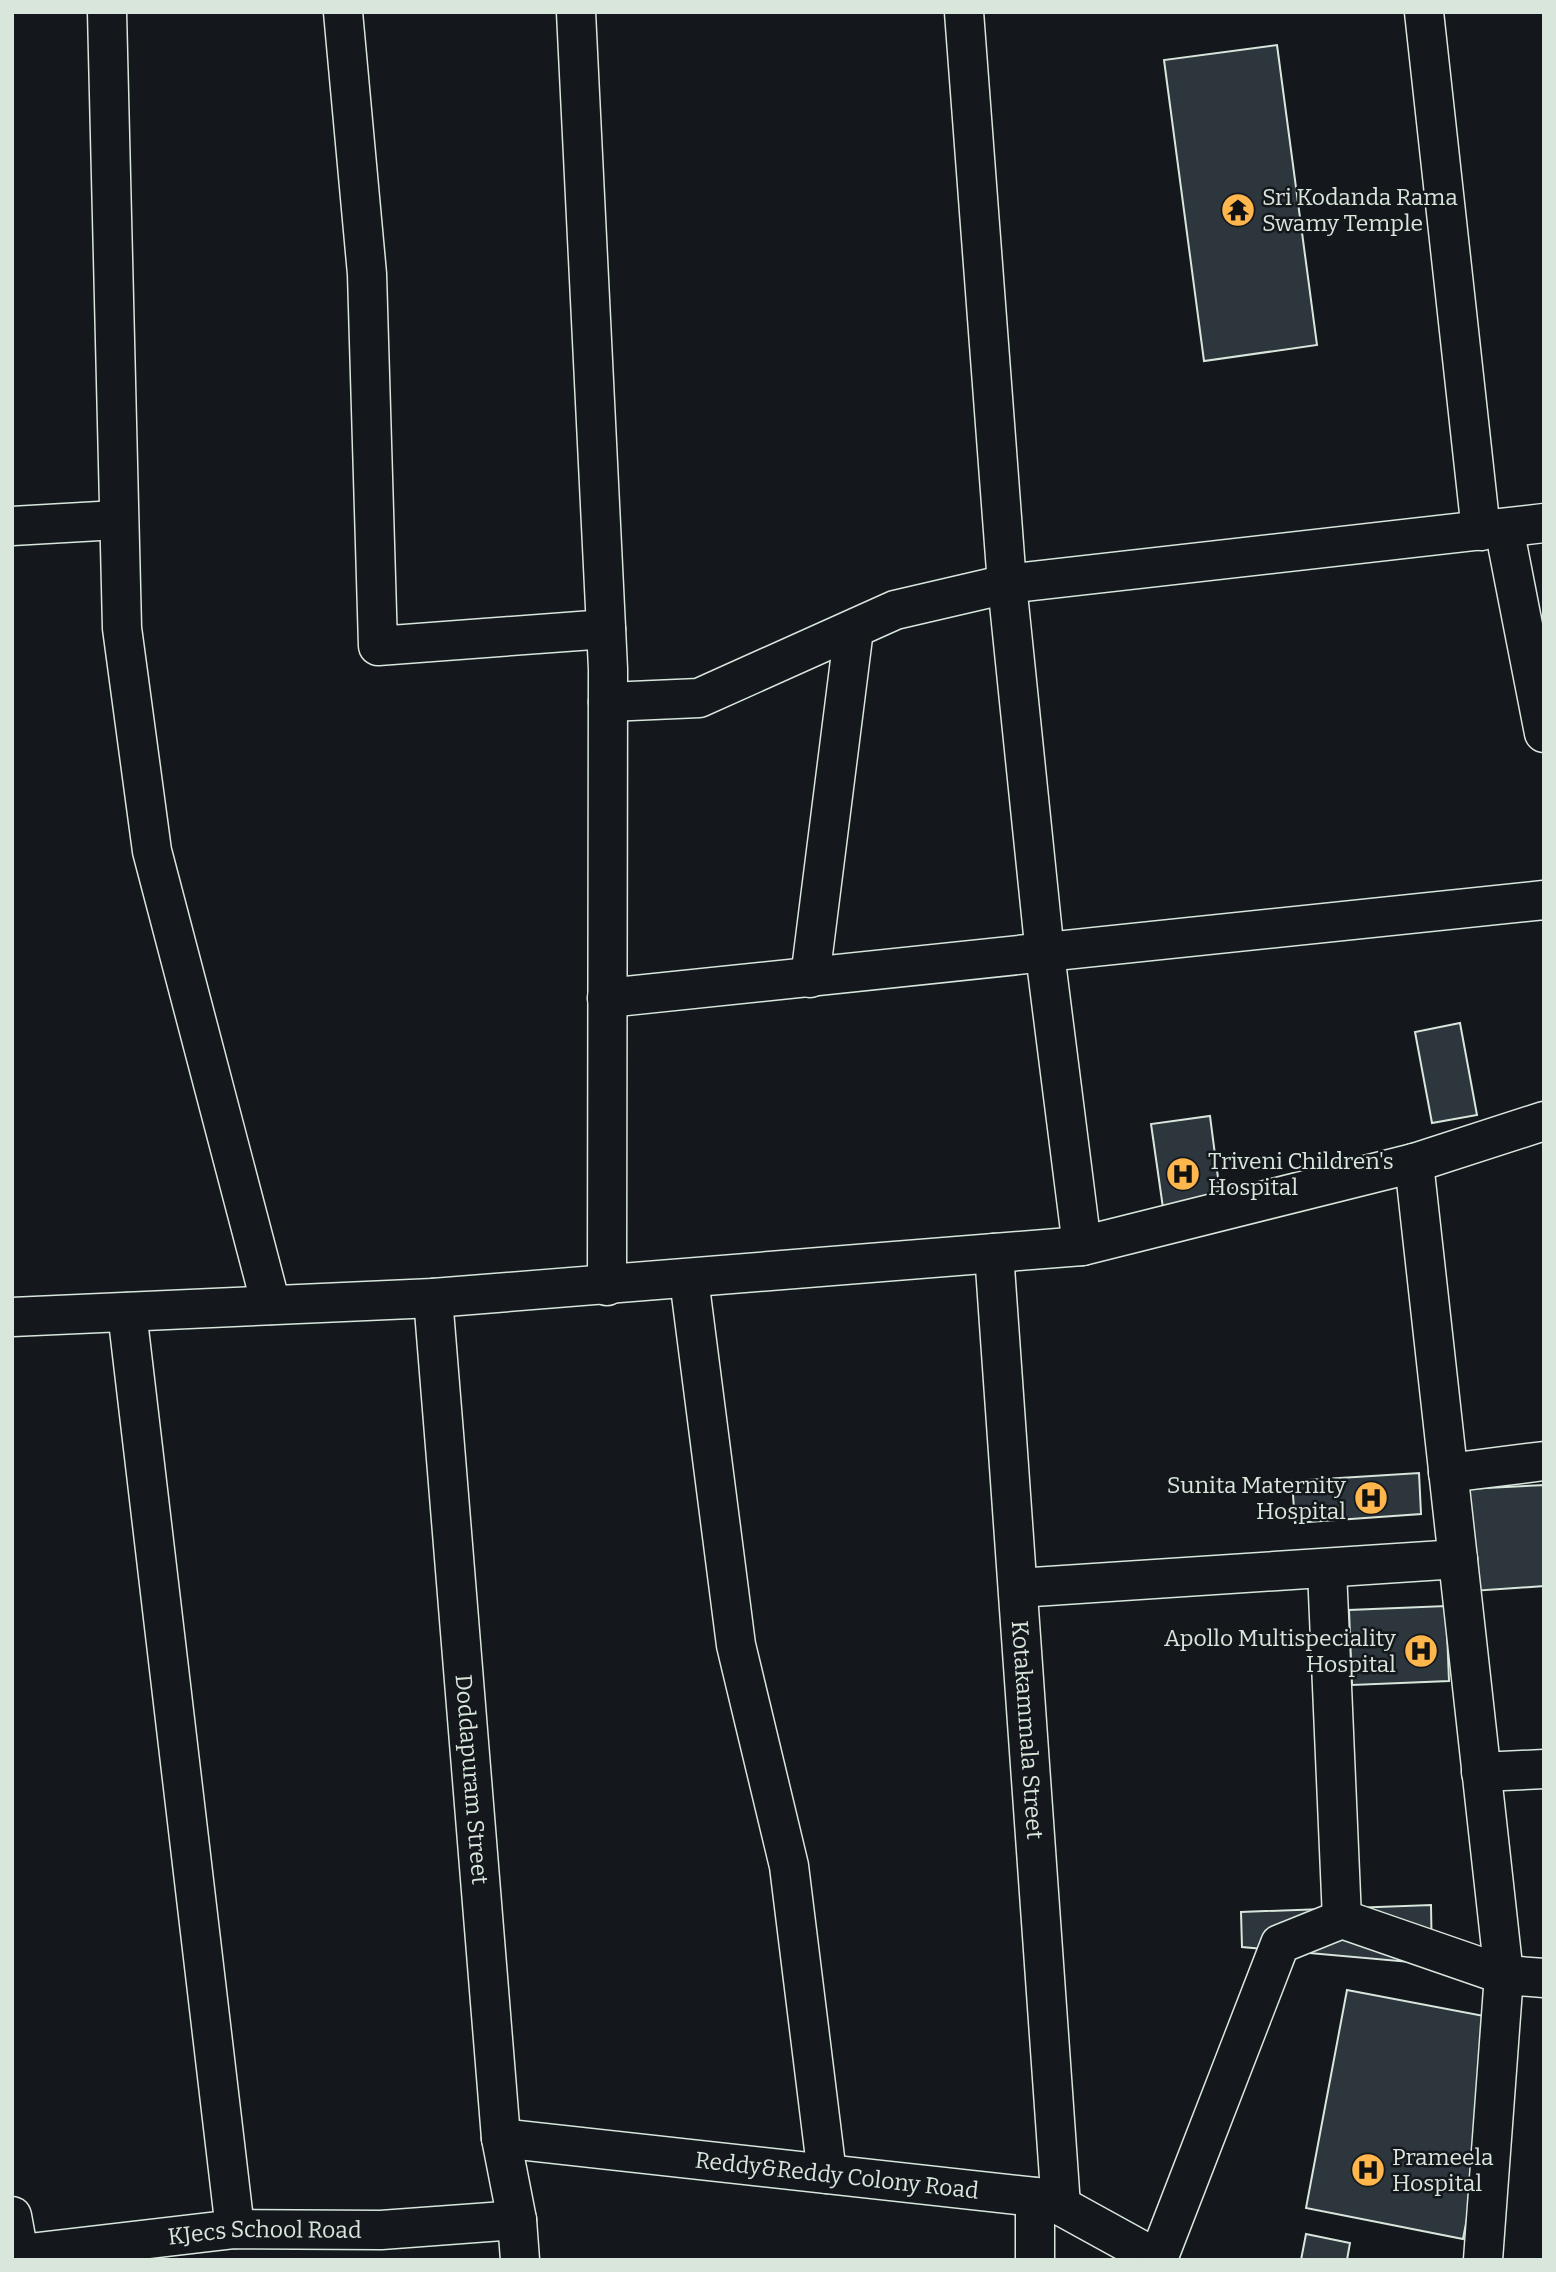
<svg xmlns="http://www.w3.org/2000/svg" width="1556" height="2272" font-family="Bitter,serif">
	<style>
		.building { fill: #2c363c; stroke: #d8e6dc; stroke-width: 2 }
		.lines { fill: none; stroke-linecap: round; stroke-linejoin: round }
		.minor-casing { stroke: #d8e6dc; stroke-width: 41 }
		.minor { stroke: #14181c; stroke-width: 38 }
		.labels { text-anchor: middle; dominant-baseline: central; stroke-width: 5; stroke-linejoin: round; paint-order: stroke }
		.poi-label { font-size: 23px; fill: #d8e6dc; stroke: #14181c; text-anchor: start }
		.street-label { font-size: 23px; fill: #d8e6dc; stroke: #14181c }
	</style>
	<rect width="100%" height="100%" fill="#14181c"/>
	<path class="building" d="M1277,45L1317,345L1204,361L1164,60Z
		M1460,1023L1477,1115L1432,1123L1415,1032Z
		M1210,1116L1221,1201L1163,1208L1151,1124Z
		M1419,1473L1421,1514L1295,1523L1292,1481Z
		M1544,1485V1586L1472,1591L1466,1489Z
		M1446,1606L1449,1681L1352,1685L1349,1610Z
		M1431,1905L1432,1964L1242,1947L1241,1912Z
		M1347,1990L1505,2020L1463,2239L1306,2208Z
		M1306,2234L1350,2243L1347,2260H1301Z"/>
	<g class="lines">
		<g class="minor-casing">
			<g id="minor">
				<path d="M107,12L122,628L152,851L271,1305"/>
				<path d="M343,12L367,274L378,646L606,629"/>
				<path d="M576,12L608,669L607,1286"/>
				<path d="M964,12L1007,584L1045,954L1082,1246"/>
				<path d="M1424,12L1481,531"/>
				<path d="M12,526L117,520"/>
				<path d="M1504,528L1544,733"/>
				<path d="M608,702L699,698L895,610L1007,584L1544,523"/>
				<path d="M810,978L854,629"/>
				<path d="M607,998L1544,900"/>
				<path d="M1414,1163L1504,1975L1483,2260"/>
				<path id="s1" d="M994,1253L1061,2206"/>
				<path d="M689,1279L736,1645L789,1866L827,2174"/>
				<path id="s2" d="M433,1298L501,2138L517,2220L520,2260"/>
				<path d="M127,1312L235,2229"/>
				<path d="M12,1317L433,1298L1082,1246L1414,1163L1544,1121"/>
				<path d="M1448,1473L1544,1461"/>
				<path d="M1327,1570L1342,1919"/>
				<path d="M1018,1588L1458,1559"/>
				<path d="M1481,1772L1544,1769"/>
				<path id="s3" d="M501,2138L1035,2197L1061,2206L1159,2260"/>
				<path d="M1035,2197V2260"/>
				<path d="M12,2216L19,2254"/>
				<path id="s4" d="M12,2255L235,2229L381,2230L517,2220"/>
				<path d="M1158,2259L1280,1944L1342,1919L1504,1975L1544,1978"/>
			</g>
		</g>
		<use href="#minor" class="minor"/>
	</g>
	<defs>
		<g id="temple-disc" transform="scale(1.75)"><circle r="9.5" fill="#ffb74d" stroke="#14181c"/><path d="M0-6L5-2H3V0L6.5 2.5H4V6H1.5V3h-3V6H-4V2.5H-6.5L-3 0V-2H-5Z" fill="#111"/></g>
		<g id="hospital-disc" transform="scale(1.75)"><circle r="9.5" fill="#ffb74d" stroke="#14181c"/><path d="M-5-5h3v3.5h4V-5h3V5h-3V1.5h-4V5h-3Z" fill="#111"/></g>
	</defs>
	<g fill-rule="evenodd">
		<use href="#temple-disc" x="1238" y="210"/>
		<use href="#hospital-disc" x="1183" y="1174"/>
		<use href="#hospital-disc" x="1371" y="1498"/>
		<use href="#hospital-disc" x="1421" y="1651"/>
		<use href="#hospital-disc" x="1368" y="2170"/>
	</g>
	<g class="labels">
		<g class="poi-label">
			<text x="1262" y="197">Sri Kodanda Rama<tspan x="1262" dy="26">Swamy Temple</tspan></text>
			<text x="1208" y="1161">Triveni Children's<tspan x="1208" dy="26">Hospital</tspan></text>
			<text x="1346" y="1485" text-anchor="end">Sunita Maternity<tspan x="1346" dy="26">Hospital</tspan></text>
			<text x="1396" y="1638" text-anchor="end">Apollo Multispeciality<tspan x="1396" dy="26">Hospital</tspan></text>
			<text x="1392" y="2157">Prameela<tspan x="1392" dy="26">Hospital</tspan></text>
		</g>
		<g class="street-label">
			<text stroke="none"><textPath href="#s1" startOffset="478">Kotakammala Street</textPath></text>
			<text stroke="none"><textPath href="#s2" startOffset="483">Doddapuram Street</textPath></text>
			<text stroke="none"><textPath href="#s3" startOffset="338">Reddy&amp;Reddy Colony Road</textPath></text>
			<text stroke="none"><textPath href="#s4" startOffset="254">KJecs School Road</textPath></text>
		</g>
	</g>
	<rect width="1556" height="2272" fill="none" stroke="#d8e6dc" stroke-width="28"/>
</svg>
